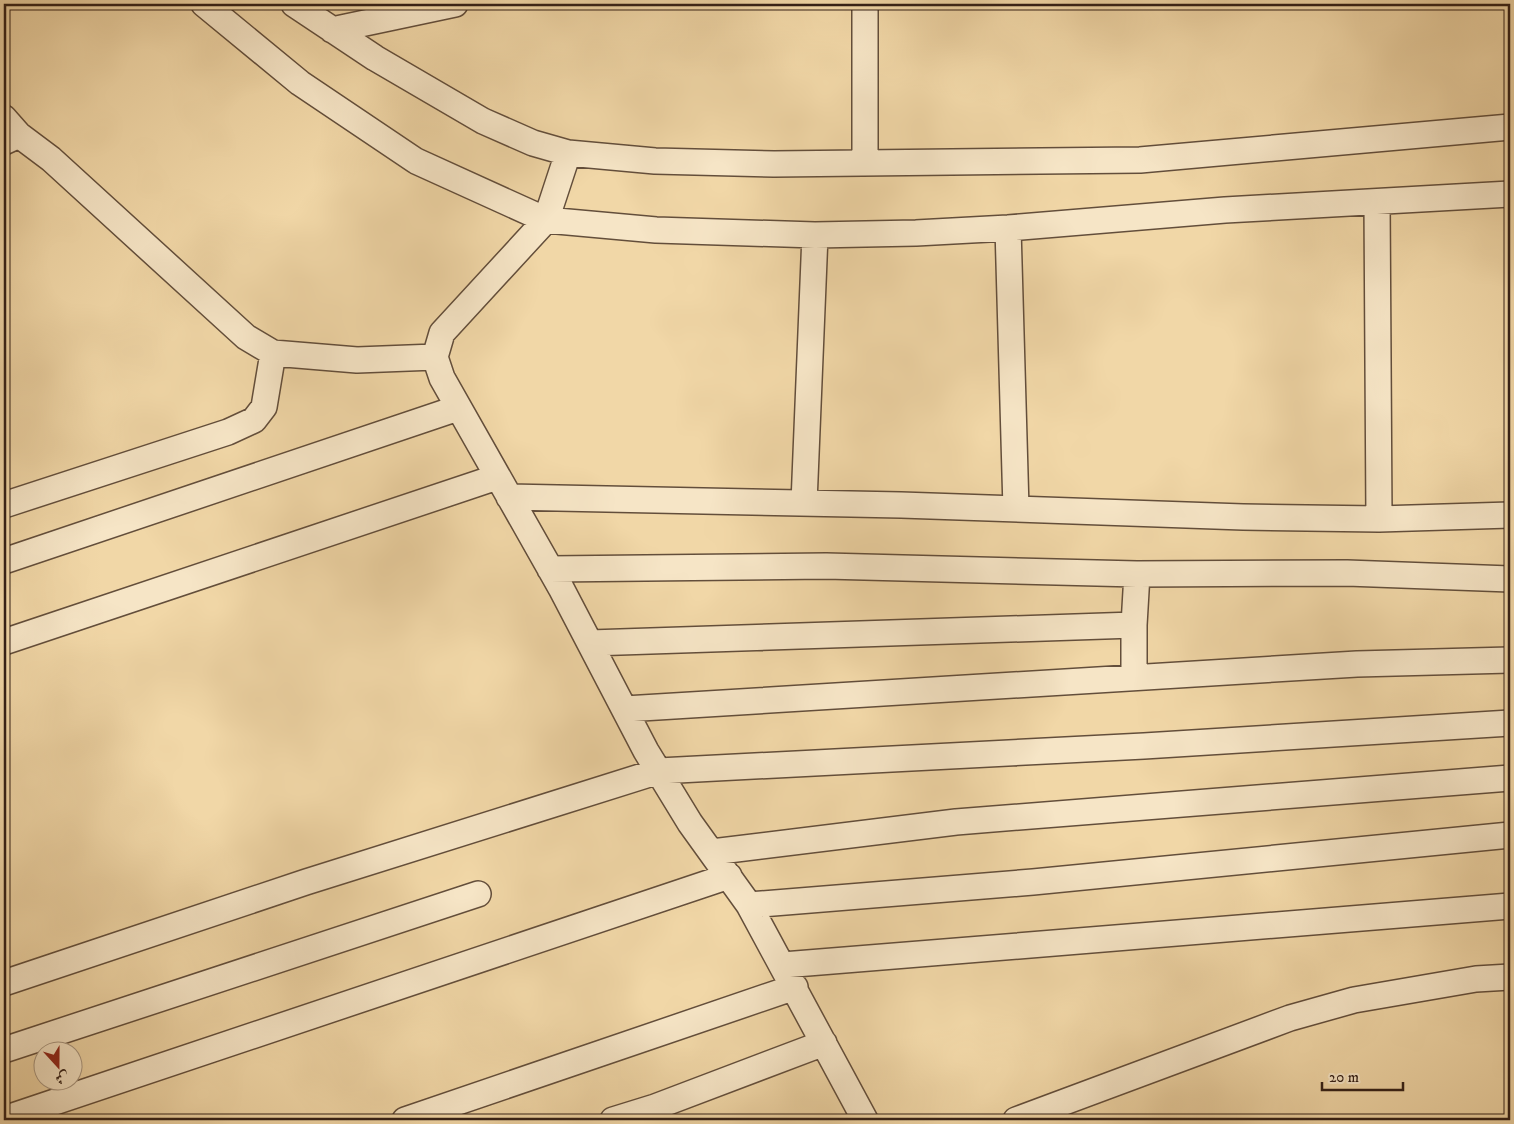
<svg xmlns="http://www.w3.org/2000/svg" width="1514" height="1124" font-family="'IM FELL DW Pica',Amiri,serif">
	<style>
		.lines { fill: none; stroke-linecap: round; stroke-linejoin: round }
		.street-casing { stroke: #634e3b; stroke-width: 28 }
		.street { stroke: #f6e5c6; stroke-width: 25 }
	</style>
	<rect width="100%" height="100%" fill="#f1d7a7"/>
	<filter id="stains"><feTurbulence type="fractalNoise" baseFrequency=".004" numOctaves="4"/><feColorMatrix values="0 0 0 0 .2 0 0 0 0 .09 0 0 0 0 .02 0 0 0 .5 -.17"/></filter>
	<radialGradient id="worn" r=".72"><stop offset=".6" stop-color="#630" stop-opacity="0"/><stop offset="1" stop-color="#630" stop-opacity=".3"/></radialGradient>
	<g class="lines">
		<g class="street-casing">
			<path id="street" d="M204,4L300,83L416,161L546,220L656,230L815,235L916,233L1008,228L1225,210L1510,194
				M294,4L375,58L483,121L533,143L568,153L655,161L774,164L1140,160L1510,127
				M865,4V163
				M332,30L455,4
				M4,118L19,135
				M4,142L19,135L51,159L246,337L273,353L357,360L435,357
				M568,153L546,220L442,333L435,357L442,378L561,588L646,751L690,823L749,905L865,1120
				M1377,202L1379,519
				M1008,228L1016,509
				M509,497L901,505L1243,517L1379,519L1510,515
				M804,503L815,235
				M4,505L228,432L254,420L264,407L273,353
				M4,561L458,408
				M550,569L826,566L1137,574L1347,573L1510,579
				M4,642L497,477
				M590,643L1134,625
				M1134,677V625L1137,574
				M625,709L1357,664L1510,660
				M712,852L956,822L1510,778
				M749,905L1033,882L1510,835
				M783,965L1510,906
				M4,983L306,882L659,771L1144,746L1510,723
				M4,1050L478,894
				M4,1119L729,876
				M405,1120L795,987
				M613,1120L655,1107L824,1043
				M1016,1120L1290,1018L1354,1000L1476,979L1510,977"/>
		</g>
		<use href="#street" class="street"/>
	</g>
	<rect width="1514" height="1124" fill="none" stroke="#f1d7a7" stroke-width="20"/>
	<rect x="5" y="5" width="1504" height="1114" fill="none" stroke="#342017" stroke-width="2.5"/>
	<rect x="10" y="10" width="1494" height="1104" fill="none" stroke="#342017"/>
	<g transform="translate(58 1066) rotate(159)"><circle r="24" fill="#f6e5c6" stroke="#a89680"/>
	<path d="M0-4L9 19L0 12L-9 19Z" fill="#8f2418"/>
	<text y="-8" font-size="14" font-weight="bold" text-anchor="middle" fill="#342017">ش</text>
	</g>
	<path d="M1322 1082v8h81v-8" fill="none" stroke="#342017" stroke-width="2.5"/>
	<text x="1329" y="1082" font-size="15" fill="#342017" stroke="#f6e5c6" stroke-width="4" paint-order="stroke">20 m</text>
	<rect width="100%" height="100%" filter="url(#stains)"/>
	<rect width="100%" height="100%" fill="url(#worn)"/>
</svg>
